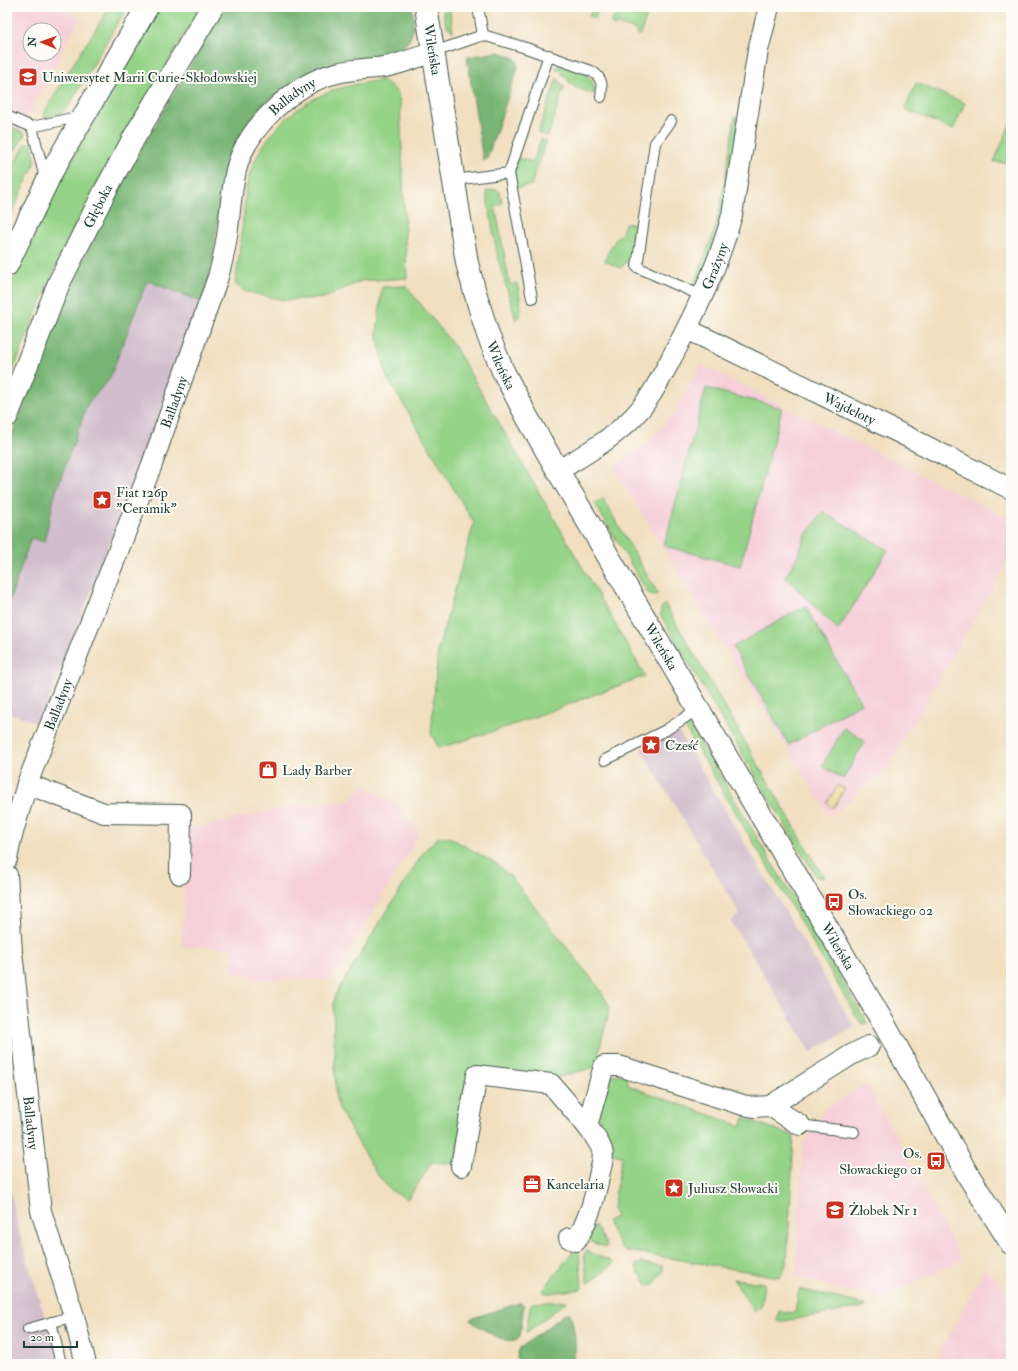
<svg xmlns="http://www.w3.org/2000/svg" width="1018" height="1371" font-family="'IM FELL Double Pica',serif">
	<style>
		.built { fill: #f6cfd9; fill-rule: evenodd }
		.industrial { fill: #d1bdcb }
		.green { fill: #95d388; stroke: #5a885e }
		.forest { fill: #78b574; stroke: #4c7954 }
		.sand { fill: #eeda9e; stroke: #868c69 }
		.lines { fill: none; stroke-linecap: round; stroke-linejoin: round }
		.service-casing { stroke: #3e5549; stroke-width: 12 }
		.minor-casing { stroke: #3e5549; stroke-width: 22 }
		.tertiary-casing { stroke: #3e5549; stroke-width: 24 }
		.service { stroke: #fff; stroke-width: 10 }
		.minor { stroke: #fff; stroke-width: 20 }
		.tertiary { stroke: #fff; stroke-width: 22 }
		.labels { text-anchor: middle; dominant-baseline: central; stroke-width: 4; stroke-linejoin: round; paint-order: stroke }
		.street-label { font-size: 14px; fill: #1f3d34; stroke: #fdfcf7 }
		.poi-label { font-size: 14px; fill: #1f3d34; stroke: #fdfcf7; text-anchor: start }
	</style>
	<rect width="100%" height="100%" fill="#fdfcf7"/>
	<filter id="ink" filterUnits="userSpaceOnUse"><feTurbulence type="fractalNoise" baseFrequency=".025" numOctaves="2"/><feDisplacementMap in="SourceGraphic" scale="8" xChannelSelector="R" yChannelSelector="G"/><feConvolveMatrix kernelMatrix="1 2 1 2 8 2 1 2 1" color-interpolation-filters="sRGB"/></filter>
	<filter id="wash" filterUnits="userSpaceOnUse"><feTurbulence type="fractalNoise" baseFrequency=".012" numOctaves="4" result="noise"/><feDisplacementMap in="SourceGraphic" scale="16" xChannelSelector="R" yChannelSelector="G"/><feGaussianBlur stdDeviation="0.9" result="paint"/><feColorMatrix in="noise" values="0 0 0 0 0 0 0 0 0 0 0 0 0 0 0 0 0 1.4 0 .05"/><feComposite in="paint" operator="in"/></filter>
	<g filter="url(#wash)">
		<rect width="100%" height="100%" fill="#f1dfc0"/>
		<path class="built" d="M7,7H56L80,18L7,155ZM30,30H54V54H30Z
			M701,365L1011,520V557L886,769L830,817L614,468L651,439L669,420L693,381Z
			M363,785L406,812L404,819L413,824L418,831L416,840L332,980L248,979V974L232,973V947L182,946L186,828L206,825L306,804L351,801Z
			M866,1084L890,1125L962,1260L881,1299L796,1277L802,1147L824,1110Z
			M985,1268L1011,1293V1364H934Z"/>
		<path class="industrial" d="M147,281L202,302L40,724L7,712V608L31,538L44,542L55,494L88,403L109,380Z
			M677,729L854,1027L811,1052L731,921L740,914L641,749Z
			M7,1170L9,1185L21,1239L45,1318L56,1315L64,1364H7Z"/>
		<path class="green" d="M110,7H129L118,22L68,107C62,114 55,117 46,119L44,113L72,66Z
			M161,7H200L95,187L63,249L23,345L7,387V296L25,251L53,194L94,120Z
			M442,7H449L453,32L446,25Z
			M588,7H599L595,19L589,16L592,9Z
			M603,7H640L647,15L640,35L636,34V30L616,24L615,26L611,24L616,12Z
			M559,66C575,67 597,75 594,94L574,87L560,71L555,69Z
			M557,78L564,87L548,136L538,133Z
			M381,80C392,85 397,90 400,101L407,278L361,281L323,298L283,300L244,291L235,284C239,260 241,236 244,212C245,203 245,193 247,184C257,141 290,107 331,91C347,85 365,83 381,80Z
			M916,83L965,103L953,130L905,109Z
			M735,117L741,118L734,168L727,167Z
			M1011,122V163L994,162Z
			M7,125L25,134L7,164Z
			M541,139L546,141L531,185L517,188L513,172L518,158L533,162Z
			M32,143L35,160L34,165L7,222V176L26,144Z
			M727,168L734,169L723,231L697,285L693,286L714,233L720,209Z
			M497,189L500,192L502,204L495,206L510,285L517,283C519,294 525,312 516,320L498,259L486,191Z
			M625,223L639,225C636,242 636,258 620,268L605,261C607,253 613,244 618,236H621Z
			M406,286L455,347L645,676L507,727L439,748L431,734L438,649L474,523L386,375L377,334L382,287Z
			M706,388L782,408L740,566L664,546Z
			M603,499L658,594L651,595L648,593L595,504Z
			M823,512L888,550L838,630L785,577L791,568L800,551L805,536Z
			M665,604L824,878L816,876L721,718L661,616V608Z
			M805,606L861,703L789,745L733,647Z
			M689,723L867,1023L865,1024L860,1022L684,726Z
			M844,728L865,741L843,779L822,766Z
			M438,837H449L498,865L510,876L599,988L610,1007L595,1067L552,1079L474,1067L455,1164L432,1162L408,1199L390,1190L376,1173L339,1109L336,1098L333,1006L335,995L425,850Z
			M626,1074L629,1086L741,1126L744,1118L794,1136L787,1263L780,1277L634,1252L623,1250L619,1245L607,1221L616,1217L613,1208L622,1156L611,1154L598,1115L611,1075Z
			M595,1225L606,1243L607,1246L605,1247L591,1242L588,1238Z
			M577,1248L579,1251L582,1287L581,1289L549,1293L543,1292V1290L574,1250Z
			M586,1251L613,1262L612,1265L589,1283H588L587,1280L584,1255Z
			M640,1263L662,1266L663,1270L654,1285L648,1286L637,1270L636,1265Z
			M733,1279L764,1283L761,1306L754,1311Z
			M799,1289L866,1305L865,1307L778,1322L777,1321L779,1311L795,1313Z
			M567,1301L527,1332H526L530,1307L532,1303Z"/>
		<path class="forest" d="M225,7H412C416,33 412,46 387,56L293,84L266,102L243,129L236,142L227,163L220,196L213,260L202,302L147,281L109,380L88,403L55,494L44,542L31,538L7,608V448L51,331L74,278L120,185Z
			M499,52L513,57L517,60L518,67L487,159L483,160L467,57Z
			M519,1303H522L524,1305L520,1336C510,1350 482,1328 471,1321L470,1319Z
			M566,1313H570L571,1316C574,1333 580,1348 570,1364H519C516,1358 517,1354 520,1348Z"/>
		<path class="sand" d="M838,785L845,789L833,808L827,803Z"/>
	</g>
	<g filter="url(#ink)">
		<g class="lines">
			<g class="service-casing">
				<path id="service" d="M478,7L483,35
					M434,52L483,35L526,48L591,71C602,77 603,85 601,97
					M7,116L32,127L81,116
					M671,121L655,143L637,267L702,296
					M32,127L45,178
					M454,180L509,173
					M532,298L509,173L549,55
					M605,760L666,730L698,709
					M800,1125L854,1132
					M51,1322L61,1364
					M28,1329L74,1316"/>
			</g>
			<g class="minor-casing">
				<g id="minor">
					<path id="s1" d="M687,329L912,439L1011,489"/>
					<path id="s2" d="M558,471C582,456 607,442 628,422C648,404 661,378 673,355C697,310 719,264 732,215L758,50L769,7"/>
					<path d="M27,784L104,813L181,814L180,874"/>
					<path id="s3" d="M7,859L11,839L27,784L151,467L218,277C222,263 225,250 227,236C230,214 231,192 236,170C247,127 294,83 337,73C352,69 369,69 385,67C401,64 418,57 434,52"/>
					<path id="s4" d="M7,875L12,952L41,1211L74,1316L86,1364"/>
					<path d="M770,1106L800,1125"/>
					<path d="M461,1166L477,1075L551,1084L587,1126"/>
					<path d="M569,1238L576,1241C589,1219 596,1196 600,1171C602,1164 604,1157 602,1150C599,1141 592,1133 587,1126L604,1066H619L743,1105L754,1107L770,1106L851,1055L869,1046"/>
				</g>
			</g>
			<g class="tertiary-casing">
				<g id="tertiary">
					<path id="s5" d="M426,7L462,232L467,263L474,289L488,335L503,371L527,417L558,471L884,1024L968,1175L1011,1243"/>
					<path d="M7,265L52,171L147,7"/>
					<path id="s6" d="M7,416L59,283L104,193L135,136L212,7"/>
				</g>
			</g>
			<use href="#service" class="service"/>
			<use href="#minor" class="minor"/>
			<use href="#tertiary" class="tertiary"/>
		</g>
	</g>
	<defs>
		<g id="university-square" transform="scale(1)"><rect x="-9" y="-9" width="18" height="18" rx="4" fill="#c8321e" stroke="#fdfcf7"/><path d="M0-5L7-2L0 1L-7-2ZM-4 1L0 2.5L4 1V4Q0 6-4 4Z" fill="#fff"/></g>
		<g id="sight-square" transform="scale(1)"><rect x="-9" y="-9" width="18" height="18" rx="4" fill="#c8321e" stroke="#fdfcf7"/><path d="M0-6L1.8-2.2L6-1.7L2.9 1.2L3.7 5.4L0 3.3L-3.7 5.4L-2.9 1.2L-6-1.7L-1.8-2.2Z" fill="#fff"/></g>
		<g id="shop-square" transform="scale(1)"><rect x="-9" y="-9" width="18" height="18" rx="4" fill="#c8321e" stroke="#fdfcf7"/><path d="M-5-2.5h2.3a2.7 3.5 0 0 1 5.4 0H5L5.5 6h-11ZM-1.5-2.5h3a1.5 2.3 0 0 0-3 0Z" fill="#fff"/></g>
		<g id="bus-square" transform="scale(1)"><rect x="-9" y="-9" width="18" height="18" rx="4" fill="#c8321e" stroke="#fdfcf7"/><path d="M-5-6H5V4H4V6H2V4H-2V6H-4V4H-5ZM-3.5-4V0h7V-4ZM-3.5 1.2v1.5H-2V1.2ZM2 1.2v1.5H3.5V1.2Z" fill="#fff"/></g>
		<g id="office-square" transform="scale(1)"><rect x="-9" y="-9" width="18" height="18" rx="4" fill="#c8321e" stroke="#fdfcf7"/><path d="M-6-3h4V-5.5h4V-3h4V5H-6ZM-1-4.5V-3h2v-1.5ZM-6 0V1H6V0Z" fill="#fff"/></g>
		<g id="school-square" transform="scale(1)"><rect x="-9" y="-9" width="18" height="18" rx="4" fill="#c8321e" stroke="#fdfcf7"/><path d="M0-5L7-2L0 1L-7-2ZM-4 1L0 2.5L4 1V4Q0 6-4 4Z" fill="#fff"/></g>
	</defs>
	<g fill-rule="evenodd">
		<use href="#university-square" x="28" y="77"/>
		<use href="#sight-square" x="102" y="500"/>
		<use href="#sight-square" x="651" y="745"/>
		<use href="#shop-square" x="268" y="770"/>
		<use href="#bus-square" x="834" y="902"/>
		<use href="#bus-square" x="936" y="1161"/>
		<use href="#office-square" x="532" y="1184"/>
		<use href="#sight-square" x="674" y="1188"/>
		<use href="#school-square" x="835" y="1210"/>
	</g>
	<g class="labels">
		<g class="street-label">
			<text stroke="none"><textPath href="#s5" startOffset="43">Wileńska</textPath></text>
			<text stroke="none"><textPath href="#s3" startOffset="823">Balladyny</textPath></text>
			<text stroke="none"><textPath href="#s6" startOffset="229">Głęboka</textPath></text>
			<text stroke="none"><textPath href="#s2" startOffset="265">Grażyny</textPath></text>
			<text stroke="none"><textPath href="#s5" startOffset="367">Wileńska</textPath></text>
			<text stroke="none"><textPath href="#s3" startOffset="487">Balladyny</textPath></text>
			<text stroke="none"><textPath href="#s1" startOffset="181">Wajdeloty</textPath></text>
			<text stroke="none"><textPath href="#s5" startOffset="691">Wileńska</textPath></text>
			<text stroke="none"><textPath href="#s3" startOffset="163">Balladyny</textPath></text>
			<text stroke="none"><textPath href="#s5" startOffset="1039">Wileńska</textPath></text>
			<text stroke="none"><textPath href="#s4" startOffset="249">Balladyny</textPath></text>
		</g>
		<g class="poi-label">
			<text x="42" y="77">Uniwersytet Marii Curie-Skłodowskiej</text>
			<text x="116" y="492">Fiat 126p<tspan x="116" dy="16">"Ceramik"</tspan></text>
			<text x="665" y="745">Cześć</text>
			<text x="282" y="770">Lady Barber</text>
			<text x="848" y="894">Os.<tspan x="848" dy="16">Słowackiego 02</tspan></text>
			<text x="922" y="1153" text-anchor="end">Os.<tspan x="922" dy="16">Słowackiego 01</tspan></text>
			<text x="546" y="1184">Kancelaria</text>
			<text x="688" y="1188">Juliusz Słowacki</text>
			<text x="849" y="1210">Żłobek Nr 1</text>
		</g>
	</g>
	<rect width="1018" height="1371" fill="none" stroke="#fdfcf7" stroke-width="24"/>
	<g transform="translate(42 42) rotate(272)"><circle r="19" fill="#fdfcf7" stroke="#a4b0a9"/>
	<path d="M0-3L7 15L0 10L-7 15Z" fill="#c8321e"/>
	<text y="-6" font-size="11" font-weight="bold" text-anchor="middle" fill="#1f3d34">N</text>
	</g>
	<path d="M24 1341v6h53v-6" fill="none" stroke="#1f3d34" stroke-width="2"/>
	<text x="30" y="1341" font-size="12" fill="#1f3d34" stroke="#fdfcf7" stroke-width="3" paint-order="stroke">20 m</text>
</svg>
